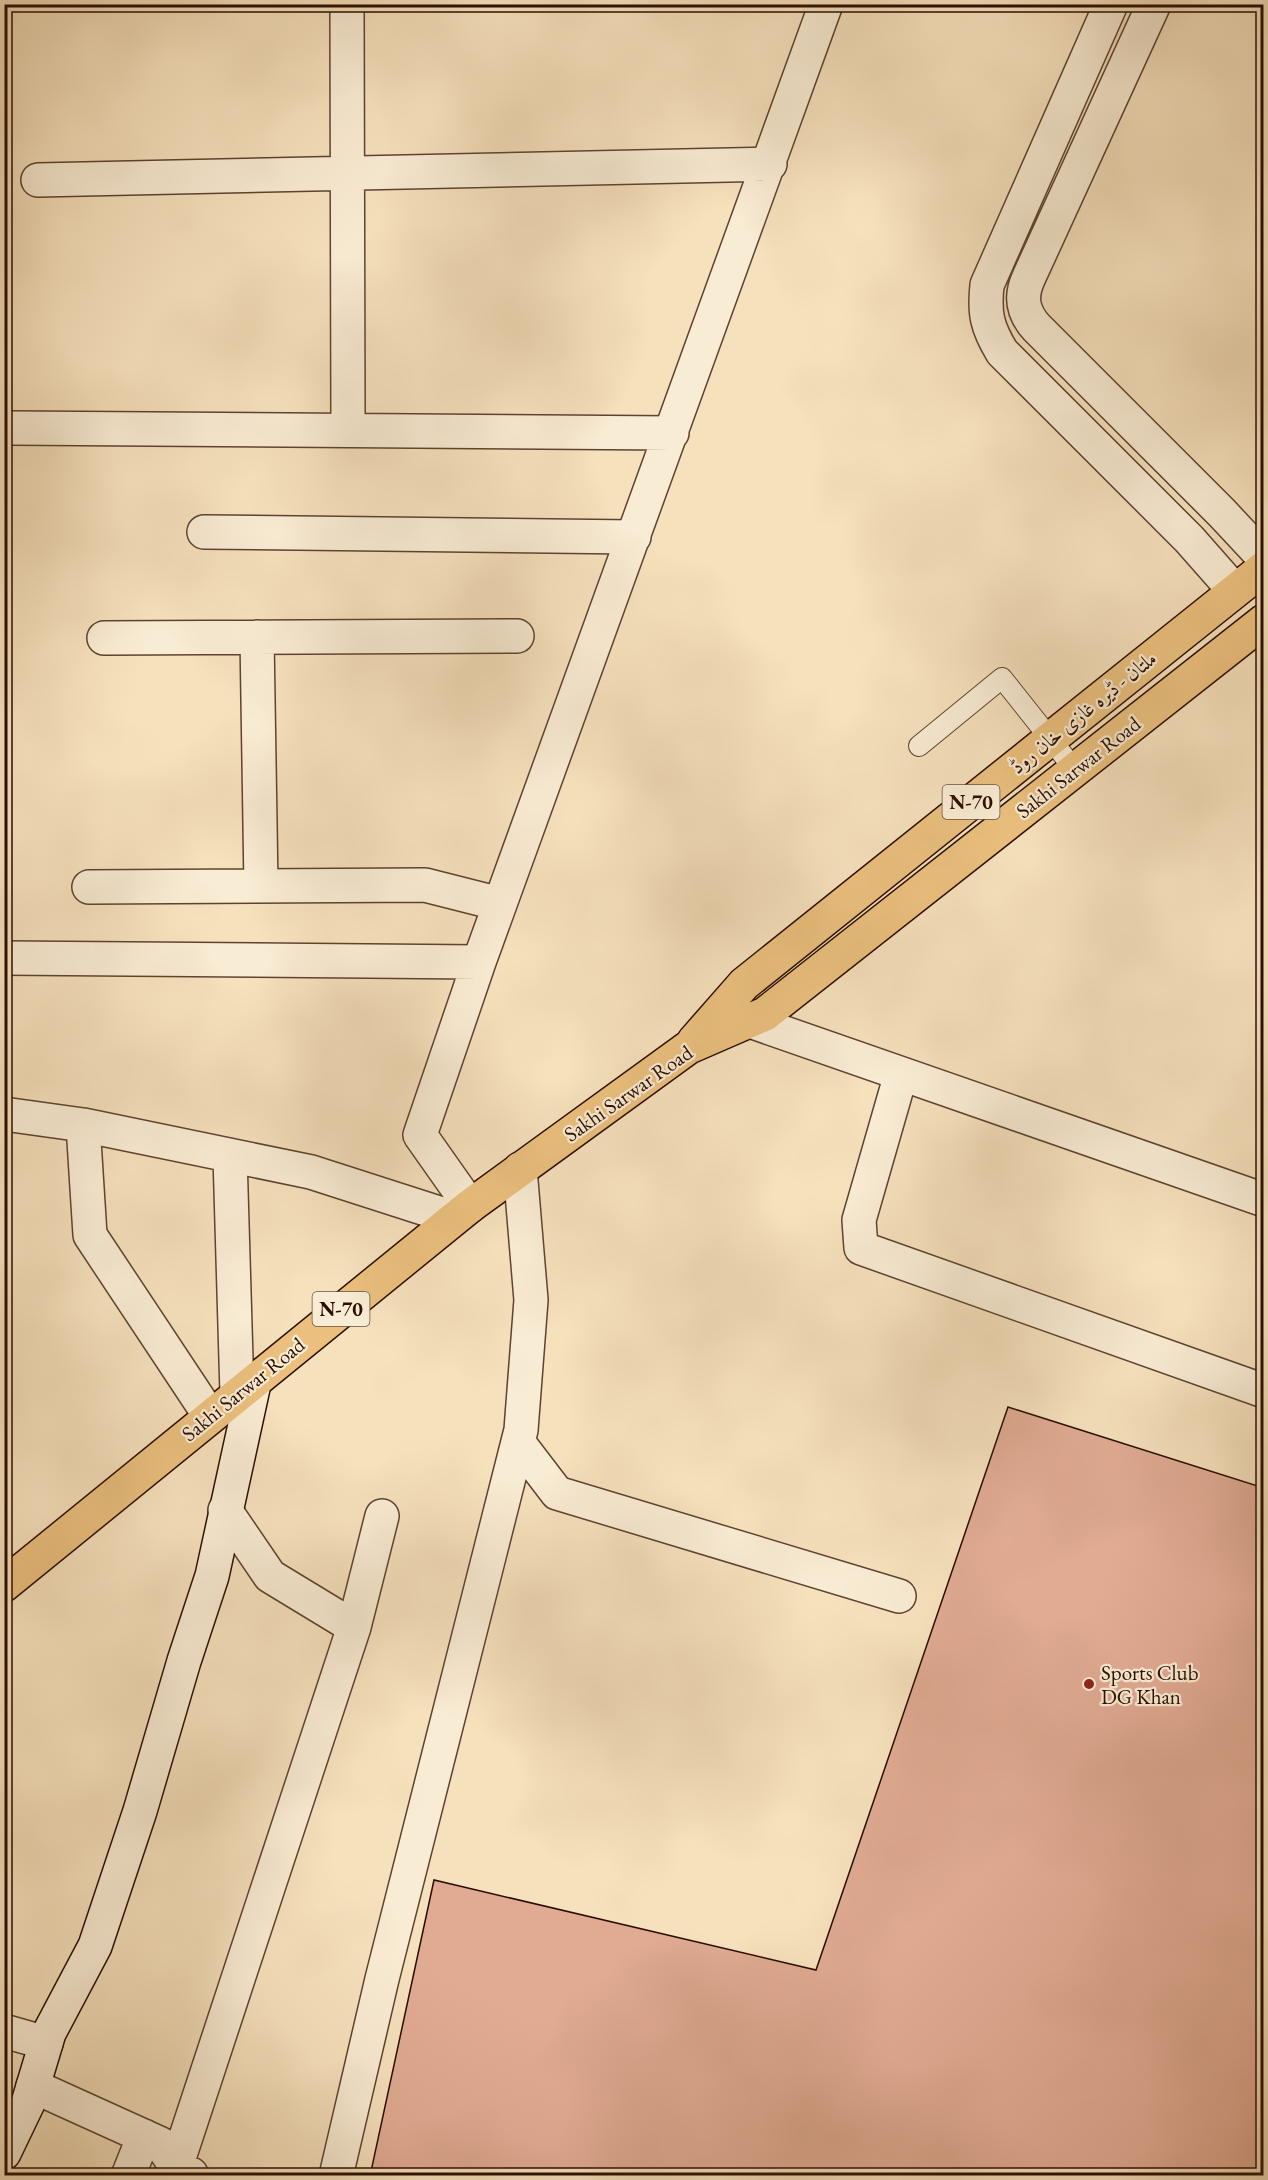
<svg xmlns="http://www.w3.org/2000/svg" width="1268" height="2180" font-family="'EB Garamond',Amiri,serif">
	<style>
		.building { fill: #e0aa93; stroke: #2a0e00; stroke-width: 1.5; filter: url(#shadow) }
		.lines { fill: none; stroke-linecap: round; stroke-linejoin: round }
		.lane-casing { stroke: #5d432f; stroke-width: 22 }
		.street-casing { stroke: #5d432f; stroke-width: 36 }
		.secondary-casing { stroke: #2a0e00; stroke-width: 36 }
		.highway-casing { stroke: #2a0e00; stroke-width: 36 }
		.lane { stroke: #f9ecd4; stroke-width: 20 }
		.street { stroke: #f9ecd4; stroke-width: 33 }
		.secondary { stroke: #f9ecd4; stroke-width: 33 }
		.highway { stroke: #ebc07e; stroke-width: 33 }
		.poi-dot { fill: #8f2418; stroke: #f9ecd4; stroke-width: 2 }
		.labels { text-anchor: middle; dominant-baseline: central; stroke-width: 4.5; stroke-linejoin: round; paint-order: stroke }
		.shield { fill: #f9ecd4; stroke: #685140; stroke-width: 1.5 }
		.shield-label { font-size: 20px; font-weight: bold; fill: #2a0e00 }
		.street-label { font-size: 21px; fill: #2a0e00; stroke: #f9ecd4 }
		.poi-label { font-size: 21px; fill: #2a0e00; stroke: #f9ecd4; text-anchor: start }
	</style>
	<defs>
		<filter id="shadow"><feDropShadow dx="6" dy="4" stdDeviation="1.5" flood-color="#0004"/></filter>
	</defs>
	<rect width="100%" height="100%" fill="#f6e1bd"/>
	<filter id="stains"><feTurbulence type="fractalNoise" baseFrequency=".00333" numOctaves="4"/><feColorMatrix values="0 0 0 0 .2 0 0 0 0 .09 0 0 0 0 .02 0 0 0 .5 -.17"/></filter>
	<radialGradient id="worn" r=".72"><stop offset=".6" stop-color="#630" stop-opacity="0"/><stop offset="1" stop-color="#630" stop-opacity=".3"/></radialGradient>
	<path class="building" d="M1008,1407L1264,1488V2176H370L434,1880L816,1970Z"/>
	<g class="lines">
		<g class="lane-casing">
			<path id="lane" d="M919,746L1002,678L1075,770"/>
		</g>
		<g class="street-casing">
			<path id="street" d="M347,4L348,430
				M1111,4L987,285C984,314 987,327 1002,352L1189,539L1234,590
				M1154,4L1029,277C1020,296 1022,311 1036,327L1222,513L1264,558
				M38,180L770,164
				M10,428L672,433
				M204,532L634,537
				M257,637L261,886
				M104,638L517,636
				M89,887L425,885L500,904
				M4,958L479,962
				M750,1021L1264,1200
				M901,1074L859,1220L861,1248L1264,1391
				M4,1114L83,1125L311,1172L454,1218
				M83,1125L90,1235L210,1416
				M230,1156L237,1394
				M470,1206L420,1135L479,962L826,4
				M518,1442L557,1493L899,1596
				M225,1510L270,1576L354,1627
				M4,2031L46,2043
				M33,2086L161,2144L176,2167L191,2174
				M176,2167L354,1627L382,1516
				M128,2176L144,2136
				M336,2176L382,1979L521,1430L531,1300L520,1169"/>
		</g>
		<g class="secondary-casing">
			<path id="secondary" d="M4,2153L28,2103L49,2033L95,1946L140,1811L184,1661L212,1576L255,1379"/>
		</g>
		<g class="highway-casing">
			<path id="highway" d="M694,1041L744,984L1264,568
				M4,1585L470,1206L689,1047L765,1014L1264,621"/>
		</g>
		<use href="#lane" class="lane"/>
		<use href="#street" class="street"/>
		<use href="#secondary" class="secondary"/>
		<use href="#highway" class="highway"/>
	</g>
	<circle class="poi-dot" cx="1089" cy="1684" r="6"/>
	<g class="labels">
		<g class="shield">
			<rect x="942.5" y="785" width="57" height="34" rx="4.5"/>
			<rect x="312.5" y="1292" width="57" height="34" rx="4.5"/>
		</g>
		<g class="shield-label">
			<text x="971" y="802">N-70</text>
			<text x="341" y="1309">N-70</text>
		</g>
		<g class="street-label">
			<text transform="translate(1083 712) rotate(-39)">ملتان - ڈیرہ غازی خان روڈ</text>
			<text transform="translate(1078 767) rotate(-38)">Sakhi Sarwar Road</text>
			<text transform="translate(628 1093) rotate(-35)">Sakhi Sarwar Road</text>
			<text transform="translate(243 1389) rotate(-39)">Sakhi Sarwar Road</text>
		</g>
		<g class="poi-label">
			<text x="1101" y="1672">Sports Club<tspan x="1101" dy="24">DG Khan</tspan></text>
		</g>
	</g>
	<rect width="1268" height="2180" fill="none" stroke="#f6e1bd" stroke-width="24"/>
	<rect x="6" y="6" width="1256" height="2168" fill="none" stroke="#2a0e00" stroke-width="3"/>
	<rect x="12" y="12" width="1244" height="2156" fill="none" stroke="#2a0e00" stroke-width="1.5"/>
	<rect width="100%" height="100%" filter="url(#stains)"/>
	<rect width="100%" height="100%" fill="url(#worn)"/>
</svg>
